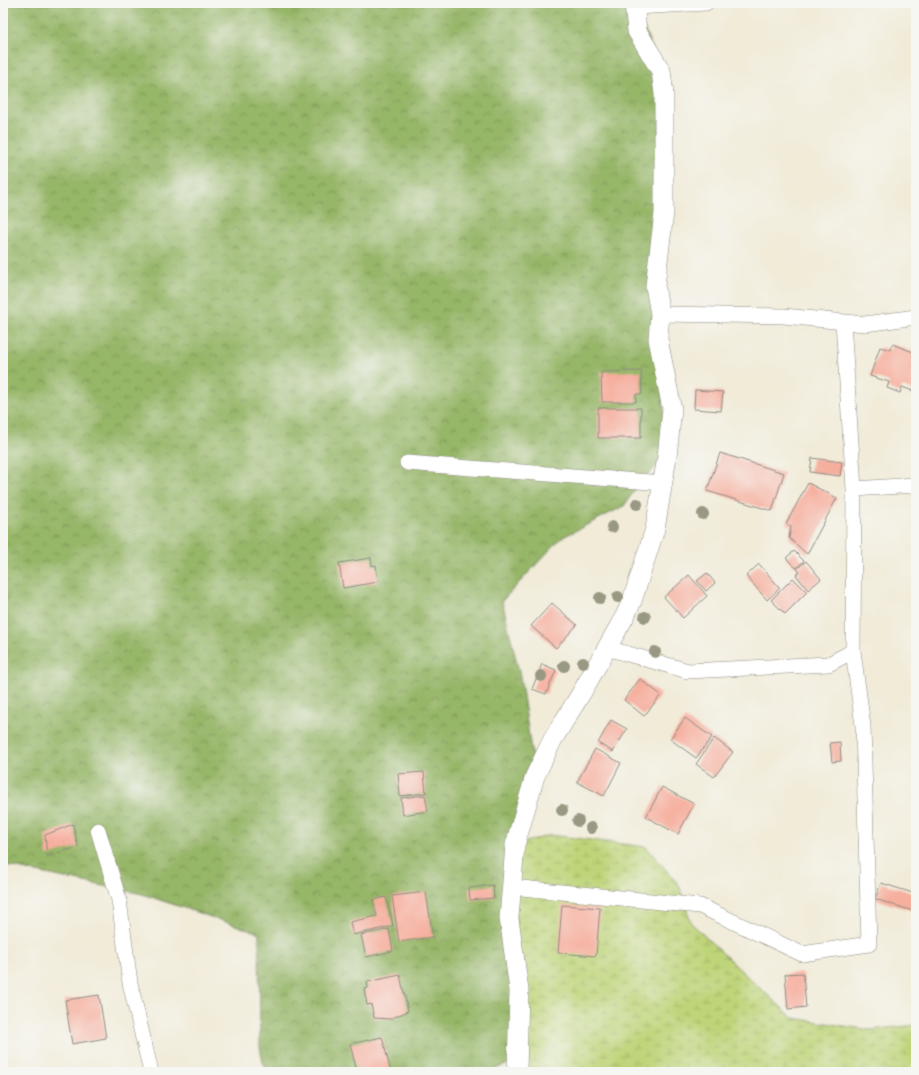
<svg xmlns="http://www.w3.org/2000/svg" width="919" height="1075" font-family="'IM FELL French Canon',serif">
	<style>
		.forest { fill: url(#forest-crowns); stroke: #60704a }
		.wetland { fill: url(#wetland-marsh); stroke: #748052 }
		.building { fill: #f6ae9d }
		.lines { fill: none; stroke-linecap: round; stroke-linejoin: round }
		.minor-casing { stroke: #8e8b82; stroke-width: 16 }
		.tertiary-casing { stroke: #8e8b82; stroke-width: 20 }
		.path { stroke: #8e8b82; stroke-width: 2.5; stroke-dasharray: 3 3; stroke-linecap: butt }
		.minor { stroke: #fff; stroke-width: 15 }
		.tertiary { stroke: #fff; stroke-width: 19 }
		.tree { fill: #989883 }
	</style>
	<defs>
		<pattern id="forest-crowns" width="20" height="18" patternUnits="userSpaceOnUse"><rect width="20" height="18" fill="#96b668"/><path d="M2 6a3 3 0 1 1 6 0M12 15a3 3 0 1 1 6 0" fill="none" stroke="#7b9456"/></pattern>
		<pattern id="wetland-marsh" width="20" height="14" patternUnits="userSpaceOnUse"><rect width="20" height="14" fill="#bed478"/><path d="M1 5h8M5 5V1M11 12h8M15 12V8" fill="none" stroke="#a3b668"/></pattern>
	</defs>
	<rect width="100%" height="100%" fill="#f6f6f2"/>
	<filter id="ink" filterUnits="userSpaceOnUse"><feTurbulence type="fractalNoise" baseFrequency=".025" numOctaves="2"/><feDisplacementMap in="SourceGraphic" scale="8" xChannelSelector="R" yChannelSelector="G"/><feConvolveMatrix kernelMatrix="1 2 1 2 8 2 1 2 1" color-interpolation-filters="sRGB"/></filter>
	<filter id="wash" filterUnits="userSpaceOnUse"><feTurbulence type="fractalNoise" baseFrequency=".012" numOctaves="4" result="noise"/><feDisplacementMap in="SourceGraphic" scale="16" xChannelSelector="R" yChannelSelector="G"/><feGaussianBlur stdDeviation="0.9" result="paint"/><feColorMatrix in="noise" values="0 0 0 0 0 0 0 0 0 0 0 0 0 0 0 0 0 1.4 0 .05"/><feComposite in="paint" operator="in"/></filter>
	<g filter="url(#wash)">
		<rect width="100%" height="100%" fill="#f1ebd8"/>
		<path class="forest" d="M3,3H634L661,71L655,286L667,457L640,482L624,506L561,538L502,601L520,676L535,776L515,845L517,1061L486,1072H265L260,1048L259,933L142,894L3,865Z"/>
		<path class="wetland" d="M551,835L646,847L679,885L691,923L752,981L793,1018L870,1030L916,1025V1072H517L515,845Z"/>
		<g id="blocks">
			<path class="building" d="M892,344L916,353V382L913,391L902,387L900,393L887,388L889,382L870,376L880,347L890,350Z
				M641,371L642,394H636V402H602L601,372Z
				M695,390L723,392L721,411L694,409Z
				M598,408H641V438H598Z
				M720,453L784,473L772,511L707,491Z
				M812,458L842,462L840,476L810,472Z
				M808,483L837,498L807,554L789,538L791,526L786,524Z
				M794,551L804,561L796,568L786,558Z
				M371,558L372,566L376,565L378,582L343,588L339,563Z
				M806,561L821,579L808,590L796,575L800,572L797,569Z
				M759,564L780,588L767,600L746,576Z
				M707,573L715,583L706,591L697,581Z
				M689,575L707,596L683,618L664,597Z
				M793,578L807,592L785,614L771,600Z
				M552,603L577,625L556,648L531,626Z
				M542,664L556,670L546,694L532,689Z
				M640,679L661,695L644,716L624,700Z
				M685,718L712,737L696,758L670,739Z
				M611,720L627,729L613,752L598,743Z
				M714,738L733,752L714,777L696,764Z
				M840,742L841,761L832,762L830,743Z
				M595,749L621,763L604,796L577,782Z
				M424,772L426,793L400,796L398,774Z
				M662,787L694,804L678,834L646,817Z
				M425,795L428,811L403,815L401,798Z
				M73,824L78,847L47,856L45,835Z
				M881,883L916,894V902L913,911L875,899Z
				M493,885L494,898L470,900L469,888Z
				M426,892L433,937L399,942L392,896Z
				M386,897L393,926L353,935L350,922L377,916L373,900Z
				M562,905L600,908L596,956L558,953Z
				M389,929L393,951L366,957L361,935Z
				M803,973L806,1007L788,1009L785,974Z
				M400,975L408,1011L390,1019L374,1018L371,1004L367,1005L364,989L368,988L367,982Z
				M99,995L106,1038L72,1044L65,1000Z
				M382,1037L391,1072H357L350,1044Z"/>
		</g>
	</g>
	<g filter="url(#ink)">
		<use href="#blocks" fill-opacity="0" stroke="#8e8b82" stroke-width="1"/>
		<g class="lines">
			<g class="minor-casing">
				<path id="minor" d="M636,7L706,3
					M660,314L784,316L865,324L916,317
					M407,463L663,483
					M854,489L916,485
					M607,648L688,671L829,664L853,651
					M98,830L119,900L130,983L151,1072
					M512,887L700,906L802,954L869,944L863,726L853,651L854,489L843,322"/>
			</g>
			<g class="tertiary-casing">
				<path id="tertiary" d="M517,1072L519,990L509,918L515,845L535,776L553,739L582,692L625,616L632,601L655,529L667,457L672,409L658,339L660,314L655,286L664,213V94L661,71L637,31L634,3"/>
			</g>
			<path class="path" d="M3,5L6,3"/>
			<use href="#minor" class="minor"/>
			<use href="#tertiary" class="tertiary"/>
		</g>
		<g class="tree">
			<circle cx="637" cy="504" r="6"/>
			<circle cx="703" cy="514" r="6"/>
			<circle cx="612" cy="527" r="6"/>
			<circle cx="618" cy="597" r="6"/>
			<circle cx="600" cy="598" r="6"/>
			<circle cx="645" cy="617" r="6"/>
			<circle cx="655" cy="652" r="6"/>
			<circle cx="583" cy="663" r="6"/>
			<circle cx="564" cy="666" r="6"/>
			<circle cx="541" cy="676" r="6"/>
			<circle cx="562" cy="810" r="6"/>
			<circle cx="578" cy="821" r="6"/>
			<circle cx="591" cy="828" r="6"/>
		</g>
	</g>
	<rect width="919" height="1075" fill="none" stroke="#f6f6f2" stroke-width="16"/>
</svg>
